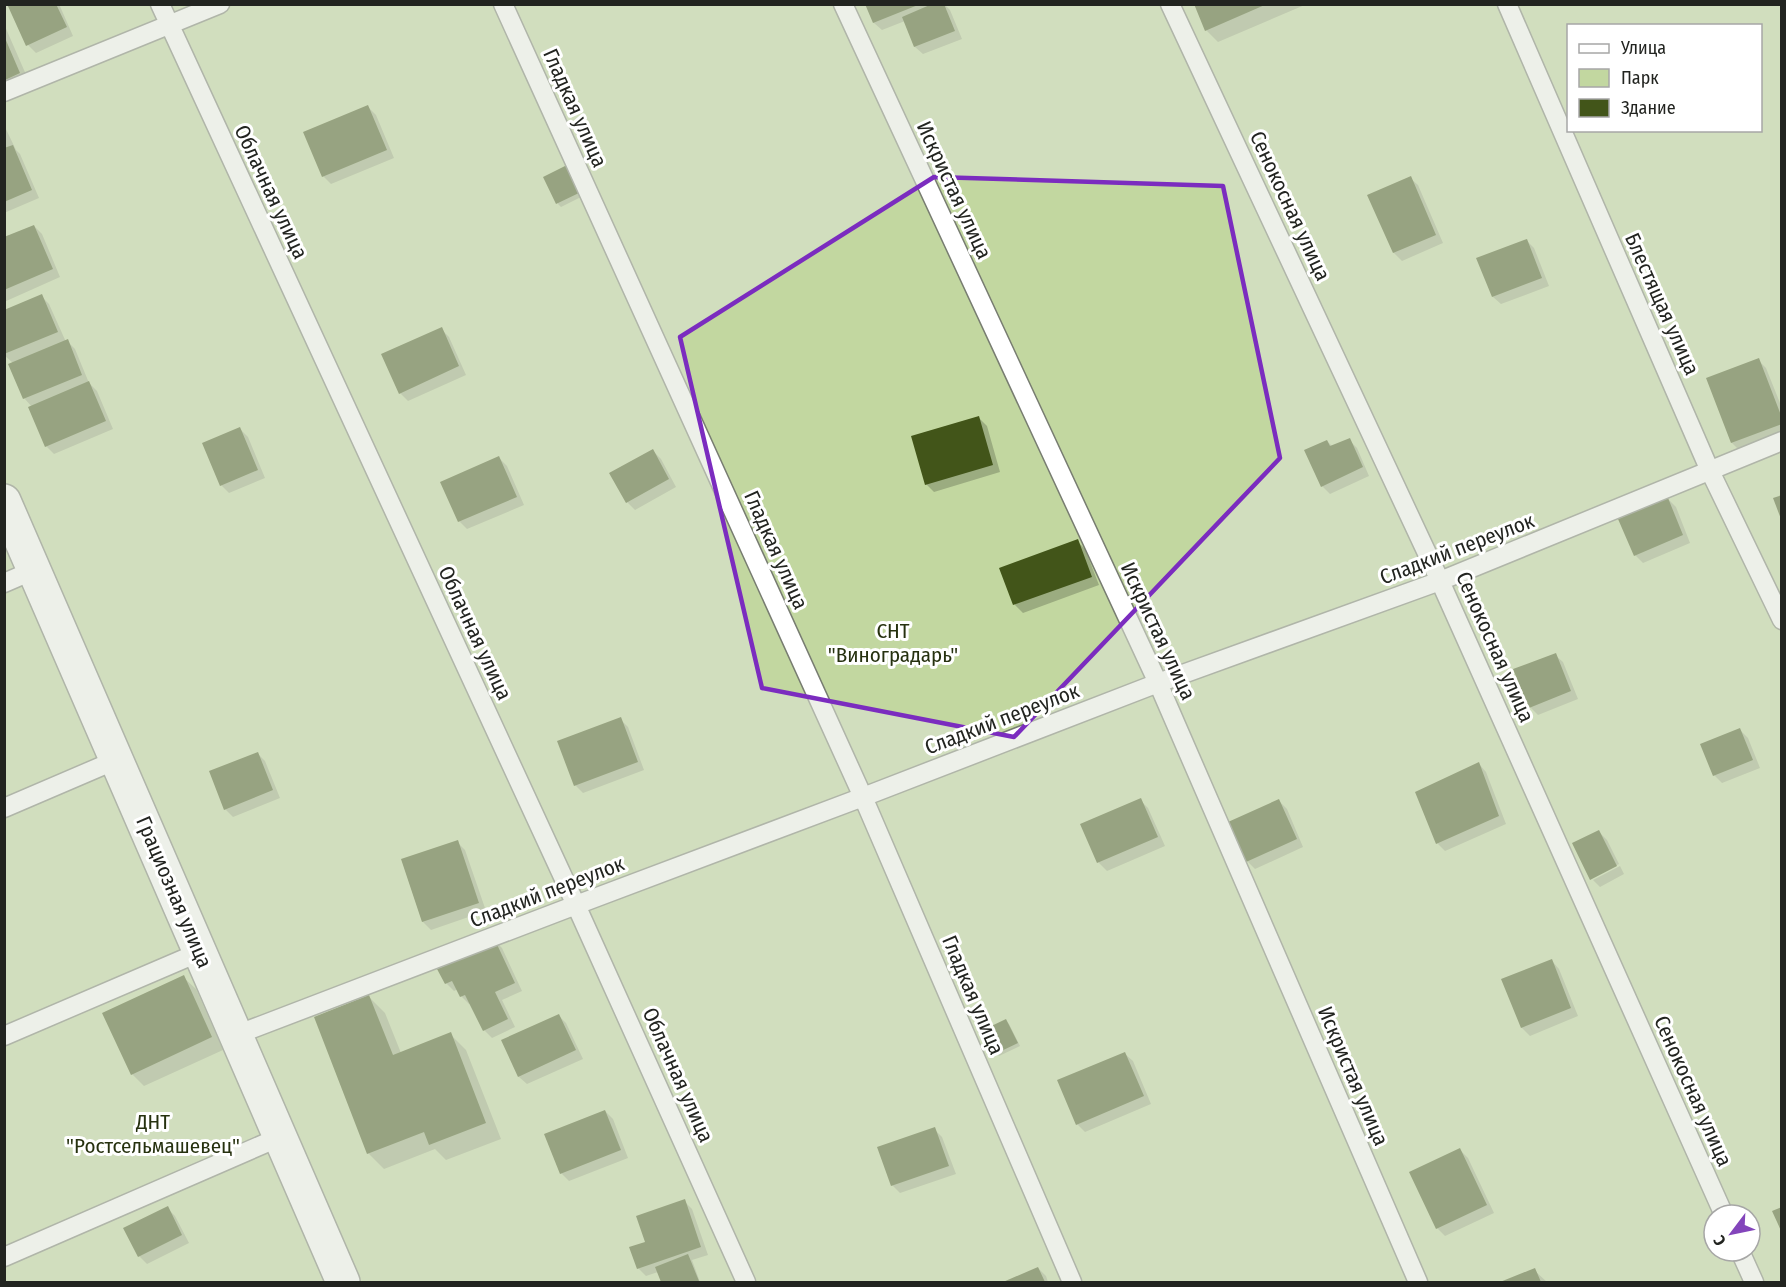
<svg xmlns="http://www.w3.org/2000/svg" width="1786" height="1287" font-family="'Fira Sans Condensed',sans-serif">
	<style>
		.green { fill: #c2d7a0; fill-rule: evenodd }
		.shadow { fill: #0003 }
		.building { fill: #425519 }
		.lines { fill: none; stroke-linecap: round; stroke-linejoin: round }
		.service-casing { stroke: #787d71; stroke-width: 21 }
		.minor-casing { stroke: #787d71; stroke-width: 36 }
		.service { stroke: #fff; stroke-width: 18 }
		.minor { stroke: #fff; stroke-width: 33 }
		.marked { fill: none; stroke: #7b2cbf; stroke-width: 4.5; stroke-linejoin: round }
		.labels { text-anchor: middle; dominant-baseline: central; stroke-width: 6; stroke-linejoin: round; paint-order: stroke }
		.street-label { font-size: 21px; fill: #222420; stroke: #fff }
		.park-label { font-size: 21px; fill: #26310f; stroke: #fff }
	</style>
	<rect width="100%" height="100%" fill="#dfe4d7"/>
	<path class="green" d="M5,5H1781V1282H5ZM1568,26H1760V130H1568ZM1714,1215H1750V1251H1714Z"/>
	<path class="shadow" d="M8,4H59L73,36L36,53L28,45Z
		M867,4H944L950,10L962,39L923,54L915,47L905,21L882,30L874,23Z
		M1195,4H1307L1218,42L1206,30Z
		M4,24L31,86L4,97Z
		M368,107L376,115L394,158L331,184L323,176Z
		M4,125L16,150L20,154L39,198L4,213Z
		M567,167L583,196L561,207L558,204L545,178Z
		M1410,178L1418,185L1443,243L1402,261L1394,253L1369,196Z
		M34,226L42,234L60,277L4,302V239Z
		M1526,240L1534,248L1549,286L1501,304L1493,297Z
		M41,296L49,304L66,342L67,341L75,349L89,383L97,391L113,429L54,454L46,446L32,407L24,398L13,363L4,355V312Z
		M441,329L449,337L466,375L408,401L400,393Z
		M1758,360L1766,368L1782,408V435L1740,451L1732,443Z
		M979,418L987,426L1000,472L934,492L926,484Z
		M240,429L248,437L265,478L229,493L221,485Z
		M1349,440L1357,448L1369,476L1330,494L1322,486L1327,441L1333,447Z
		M653,451L661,459L676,487L635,510L627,502Z
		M499,458L507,466L524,505L467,529L459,521Z
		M1668,499L1676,507L1690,543L1643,563L1635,555Z
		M1077,541L1085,549L1099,585L1023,613L1015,605L1001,569Z
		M1555,655L1563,662L1578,699L1538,715L1530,707Z
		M620,719L628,727L644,770L583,793L575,785Z
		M1740,730L1748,738L1760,768L1722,783L1714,775Z
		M257,753L265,761L280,798L233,817L225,809Z
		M1479,764L1486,772L1506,824L1445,851L1437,843Z
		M1140,800L1148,808L1165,846L1107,871L1099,863L1082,825Z
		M1279,801L1287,809L1303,847L1255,869L1247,861Z
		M1599,832L1607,840L1619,864L1592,877V880V879Z
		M457,842L465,850L486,911L431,930L423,922L403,860Z
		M1620,866L1624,874L1600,887L1593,880Z
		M494,940L502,948L522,991L502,1000L515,1027L492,1038L484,1030L471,1003L469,1004L461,996L458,989L454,991L446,983Z
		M1552,961L1559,969L1578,1016L1530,1036L1522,1028L1503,980Z
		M183,977L196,989L223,1050L144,1086L132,1074Z
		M369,997L385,1013L401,1053L450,1034L466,1050L501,1139L446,1160L435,1149L384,1169L368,1153Z
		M558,1015L566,1023L583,1059L527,1084L519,1077Z
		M1006,1021L1009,1024L1020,1046L999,1056L996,1053Z
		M1125,1054L1133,1061L1151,1104L1085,1132L1077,1124Z
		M605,1111L613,1119L628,1158L569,1181L561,1173Z
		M934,1129L942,1137L956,1174L900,1193L892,1185Z
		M1460,1150L1468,1158L1494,1213L1445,1236L1437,1228Z
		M684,1201L692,1209L708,1255L692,1260L700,1282H662L658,1272L646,1276L638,1268L647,1243Z
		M167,1208L175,1216L189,1243L147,1264L139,1256Z
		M1038,1268L1046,1276L1048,1282H1007Z
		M1534,1270L1547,1282H1504Z"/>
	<path class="building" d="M7,4H56L67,27L26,46Z
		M865,4H918V5L873,23Z
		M932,4H944L955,31L914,47L902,17Z
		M1194,4H1267L1205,31Z
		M5,38L20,73L5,80Z
		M368,105L387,150L322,177L303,132Z
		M13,145L32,190L4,202V148Z
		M567,165L581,192L556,204L543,177Z
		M1411,176L1436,235L1393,253L1367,195Z
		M34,225L53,269L4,290V237Z
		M1527,239L1542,278L1492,297L1476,258Z
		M42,294L58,332L4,354V310Z
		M442,327L459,366L399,394L381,354Z
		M68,339L82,375L23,399L8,364Z
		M1759,358L1782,418V424L1731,443L1706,378Z
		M89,381L106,421L45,447L28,407Z
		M979,416L993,465L925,485L911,436Z
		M240,427L258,470L220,486L202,443Z
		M1350,438L1363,467L1321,487L1304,450L1327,440L1330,446Z
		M653,449L669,479L626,503L609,473Z
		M499,456L517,497L458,522L440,482Z
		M1782,495V519H1781L1773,498Z
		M1668,498L1683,535L1634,556L1618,519Z
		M1078,539L1092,577L1013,605L999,568Z
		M1556,653L1571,691L1529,708L1513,669Z
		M621,717L638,762L574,786L557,741Z
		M1740,728L1753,760L1713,776L1700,744Z
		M258,752L273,790L224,810L209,771Z
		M1479,762L1499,816L1436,844L1415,792Z
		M1141,798L1158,837L1097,863L1080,824Z
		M1279,799L1297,839L1246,862L1228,822Z
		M1599,830L1617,866L1590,880L1572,843Z
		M458,840L479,903L422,922L401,859Z
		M494,938L515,983L495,992L508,1019L483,1031L465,995L460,997L452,981L445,984L437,969L447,965L445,961Z
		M1552,959L1571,1008L1521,1028L1501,979Z
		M184,975L212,1037L131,1075L102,1013Z
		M369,995L393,1055L451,1032L486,1123L429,1145L424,1132L367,1154L314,1017Z
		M559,1014L576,1050L518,1077L501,1040Z
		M1006,1019L1018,1043L995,1054L983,1030Z
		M1125,1052L1144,1096L1076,1125L1057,1080Z
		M605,1110L621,1150L560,1174L544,1134Z
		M935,1127L949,1166L891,1186L877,1147Z
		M1460,1148L1487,1205L1436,1229L1409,1172Z
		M685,1199L701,1247L637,1269L629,1247L645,1242L636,1216Z
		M168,1206L182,1235L138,1257L123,1228Z
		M1782,1207V1233L1772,1211Z
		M688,1254L699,1281L661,1282L655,1267Z
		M1038,1267L1045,1282H1003Z
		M1535,1268L1541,1282H1500Z"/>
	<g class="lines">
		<g class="service-casing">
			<path id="service" d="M160,4L576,905L746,1282
				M503,4L863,797L1072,1282
				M843,4L1158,683L1418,1282
				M1170,4L1440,581L1724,1215
				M1507,4L1710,471L1782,620
				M4,92L220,4
				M4,583L34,570
				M4,808L116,760
				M236,1035L576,905L863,797L1158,683L1440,581L1782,441
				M4,1036L200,952
				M1740,1251L1754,1282
				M4,1257L280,1137"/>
		</g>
		<g class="minor-casing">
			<path id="minor" d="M4,501L343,1282"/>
		</g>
		<use href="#service" class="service"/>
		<use href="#minor" class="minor"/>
	</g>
	<path d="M0 0H1786V1287H0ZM934,177L1223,186L1280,458L1014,737L762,688L680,337Z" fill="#dfe4d7" fill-opacity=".55" fill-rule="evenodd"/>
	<path class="marked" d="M934,177L1223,186L1280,458L1014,737L762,688L680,337Z"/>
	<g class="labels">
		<g class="street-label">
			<text transform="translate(575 108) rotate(66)">Гладкая улица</text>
			<text transform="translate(954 190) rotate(65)">Искристая улица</text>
			<text transform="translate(271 192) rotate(65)">Облачная улица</text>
			<text transform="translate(1290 206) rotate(65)">Сенокосная улица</text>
			<text transform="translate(1662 304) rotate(66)">Блестящая улица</text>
			<text transform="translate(1457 549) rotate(-21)">Сладкий переулок</text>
			<text transform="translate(776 550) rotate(66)">Гладкая улица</text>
			<text transform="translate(1158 631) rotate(65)">Искристая улица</text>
			<text transform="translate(475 633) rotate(65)">Облачная улица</text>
			<text transform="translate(1495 647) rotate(66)">Сенокосная улица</text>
			<text transform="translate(1002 719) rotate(-21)">Сладкий переулок</text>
			<text transform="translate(174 892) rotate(67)">Грациозная улица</text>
			<text transform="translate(547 892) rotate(-21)">Сладкий переулок</text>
			<text transform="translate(973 995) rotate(67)">Гладкая улица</text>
			<text transform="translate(678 1075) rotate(66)">Облачная улица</text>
			<text transform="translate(1353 1076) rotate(67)">Искристая улица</text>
			<text transform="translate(1693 1091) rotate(66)">Сенокосная улица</text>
		</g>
		<g class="park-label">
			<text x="893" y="631">СНТ<tspan x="893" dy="24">"Виноградарь"</tspan></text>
			<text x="153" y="1122">ДНТ<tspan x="153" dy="24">"Ростсельмашевец"</tspan></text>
		</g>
	</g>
	<rect width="1786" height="1287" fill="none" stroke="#222420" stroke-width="12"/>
	<rect x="1567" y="24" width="195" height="108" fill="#ffffff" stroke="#a7a7a6" stroke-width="1.5"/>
	<rect x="1579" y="44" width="30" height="9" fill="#ffffff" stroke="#a7a7a6" stroke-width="1.5"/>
	<text x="1621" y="54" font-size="18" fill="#222420">Улица</text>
	<rect x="1579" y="69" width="30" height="18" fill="#c2d7a0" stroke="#a7a7a6" stroke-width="1.5"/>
	<text x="1621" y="84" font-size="18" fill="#222420">Парк</text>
	<rect x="1579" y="99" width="30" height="18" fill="#425519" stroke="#a7a7a6" stroke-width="1.5"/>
	<text x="1621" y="114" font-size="18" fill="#222420">Здание</text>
	<g transform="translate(1732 1233) rotate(238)"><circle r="28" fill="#ffffff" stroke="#a7a7a6" stroke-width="1.5"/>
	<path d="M0-4.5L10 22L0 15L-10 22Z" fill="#8345bb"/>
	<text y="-9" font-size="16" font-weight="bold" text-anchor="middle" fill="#222420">С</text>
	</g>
</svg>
